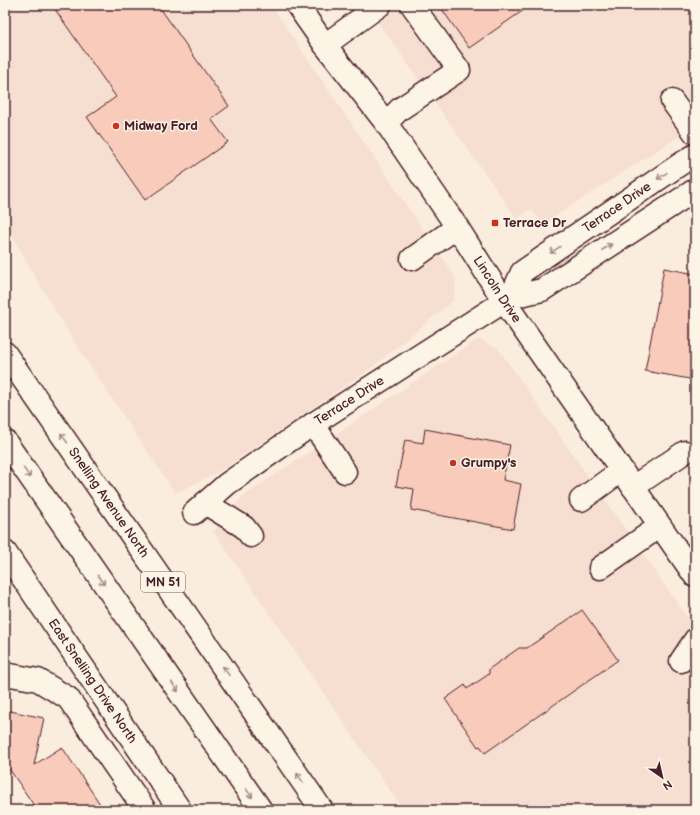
<svg xmlns="http://www.w3.org/2000/svg" width="700" height="815" font-family="'Balsamiq Sans',sans-serif">
	<style>
		.built { fill: #f6dfd0 }
		.building { fill: #f8cbbb; stroke: #4a1f2b }
		.lines { fill: none; stroke-linecap: round; stroke-linejoin: round }
		.minor-casing { stroke: #4a1f2b; stroke-width: 25 }
		.highway-casing { stroke: #4a1f2b; stroke-width: 25 }
		.minor { stroke: #fcf5e5; stroke-width: 22 }
		.highway { stroke: #fcf5e5; stroke-width: 22 }
		.oneway { stroke: #a38a88 }
		.poi-dot { fill: #c8321e; stroke: #fcf5e5; stroke-width: 1.5 }
		.labels { text-anchor: middle; dominant-baseline: central; stroke-width: 3; stroke-linejoin: round; paint-order: stroke }
		.shield { fill: #fcf5e5; stroke: #7f5f63; stroke-width: 1 }
		.shield-label { font-size: 12px; font-weight: bold; fill: #4a1f2b }
		.poi-label { font-size: 13px; font-weight: bold; fill: #4a1f2b; stroke: #fcf5e5; text-anchor: start }
		.street-label { font-size: 13px; fill: #4a1f2b; stroke: #fcf5e5 }
	</style>
	<rect width="100%" height="100%" fill="#fbeddd"/>
	<filter id="ink" filterUnits="userSpaceOnUse"><feTurbulence type="fractalNoise" baseFrequency=".025" numOctaves="2"/><feDisplacementMap in="SourceGraphic" scale="8" xChannelSelector="R" yChannelSelector="G"/><feConvolveMatrix kernelMatrix="1 2 1 2 8 2 1 2 1" color-interpolation-filters="sRGB"/></filter>
	<g filter="url(#ink)">
		<path class="built" d="M5,5H271L456,278L454,300L374,366L217,473L175,493L78,348L38,282L5,223Z
			M366,5H695V126L543,224L531,209L517,219Z
			M478,339L498,348L695,628V810H403L220,541L213,532L242,497Z"/>
		<path class="building" d="M52,5H158L229,106L211,119L228,142L145,200L87,117L116,97Z
			M439,5H531L469,48Z
			M664,268L695,274V380L645,371Z
			M425,429L510,445L503,480L521,484L513,529L411,510L414,489L396,486L405,440L423,443Z
			M582,610L618,660L485,753L480,746L478,747L445,699L465,685L467,689L489,674V669L519,648H527Z
			M5,710L44,718L34,765L62,747L104,810H37L10,770L5,769Z"/>
		<g class="lines">
			<g class="minor-casing">
				<g id="minor">
					<path id="s1" d="M297,5L325,45L386,123L457,227L504,301L695,576"/>
					<path d="M325,45L380,5"/>
					<path d="M672,101L695,133"/>
					<path d="M386,123L400,109L459,70L412,5"/>
					<path d="M412,259L457,227"/>
					<path id="s2" d="M511,297L522,272L679,165L695,155"/>
					<path d="M313,424L345,472"/>
					<path d="M633,487L685,452"/>
					<path d="M581,500L622,470"/>
					<path d="M205,503L244,527L251,536"/>
					<path id="s3" d="M194,513L227,484L313,424L511,297L542,290L695,190"/>
					<path id="s4" d="M5,552L180,810"/>
					<path d="M600,568L660,526"/>
					<path d="M681,661L695,640"/>
					<path d="M5,674L38,680L68,698L145,810"/>
				</g>
			</g>
			<g class="highway-casing">
				<g id="highway">
					<path id="s5" d="M5,353L322,810"/>
					<path d="M5,441L261,810"/>
				</g>
			</g>
			<use href="#minor" class="minor"/>
			<use href="#highway" class="highway"/>
		</g>
		<defs><path id="oneway-shaft" d="M-6 0H5M1.5-3L5.5 0L1.5 3" fill="none" stroke-width="1.6" stroke-linecap="round" stroke-linejoin="round"/></defs>
		<g class="oneway">
			<use href="#oneway-shaft" transform="translate(662 176) rotate(146)"/>
			<use href="#oneway-shaft" transform="translate(607 247) rotate(-33)"/>
			<use href="#oneway-shaft" transform="translate(555 250) rotate(146)"/>
			<use href="#oneway-shaft" transform="translate(64 438) rotate(-125)"/>
			<use href="#oneway-shaft" transform="translate(27 473) rotate(55)"/>
			<use href="#oneway-shaft" transform="translate(101 580) rotate(55)"/>
			<use href="#oneway-shaft" transform="translate(226 671) rotate(-125)"/>
			<use href="#oneway-shaft" transform="translate(175 687) rotate(55)"/>
			<use href="#oneway-shaft" transform="translate(300 778) rotate(-125)"/>
			<use href="#oneway-shaft" transform="translate(249 793) rotate(55)"/>
		</g>
	</g>
	<g class="poi-dot">
		<circle cx="116" cy="126" r="4"/>
		<rect x="491" y="219" width="8" height="8" rx="2"/>
		<circle cx="453" cy="463" r="4"/>
	</g>
	<g class="labels">
		<rect class="shield" x="141" y="572" width="44" height="20" rx="3"/>
		<g class="shield-label">
			<text x="163" y="582">MN 51</text>
		</g>
		<g class="poi-label">
			<text x="124" y="126">Midway Ford</text>
			<text x="503" y="223">Terrace Dr</text>
			<text x="461" y="463">Grumpy's</text>
		</g>
		<g class="street-label">
			<text stroke="none"><textPath href="#s2" startOffset="142">Terrace Drive</textPath></text>
			<text stroke="none"><textPath href="#s1" startOffset="348">Lincoln Drive</textPath></text>
			<text stroke="none"><textPath href="#s3" startOffset="192">Terrace Drive</textPath></text>
			<text stroke="none"><textPath href="#s5" startOffset="182">Snelling Avenue North</textPath></text>
			<text stroke="none"><textPath href="#s4" startOffset="156">East Snelling Drive North</textPath></text>
		</g>
	</g>
	<rect width="700" height="815" fill="none" stroke="#fcf5e5" stroke-width="20"/>
	<rect x="10" y="10" width="680" height="795" fill="none" stroke="#4a1f2b" stroke-width="1.5" filter="url(#ink)"/>
	<g transform="translate(662 777) rotate(146)" stroke="#fcf5e5" stroke-width="3" paint-order="stroke">
	<path d="M0-3L7 15L0 10L-7 15Z" fill="#4a1f2b"/>
	<text y="-6" font-size="11" font-weight="bold" text-anchor="middle" fill="#4a1f2b">N</text>
	</g>
</svg>
